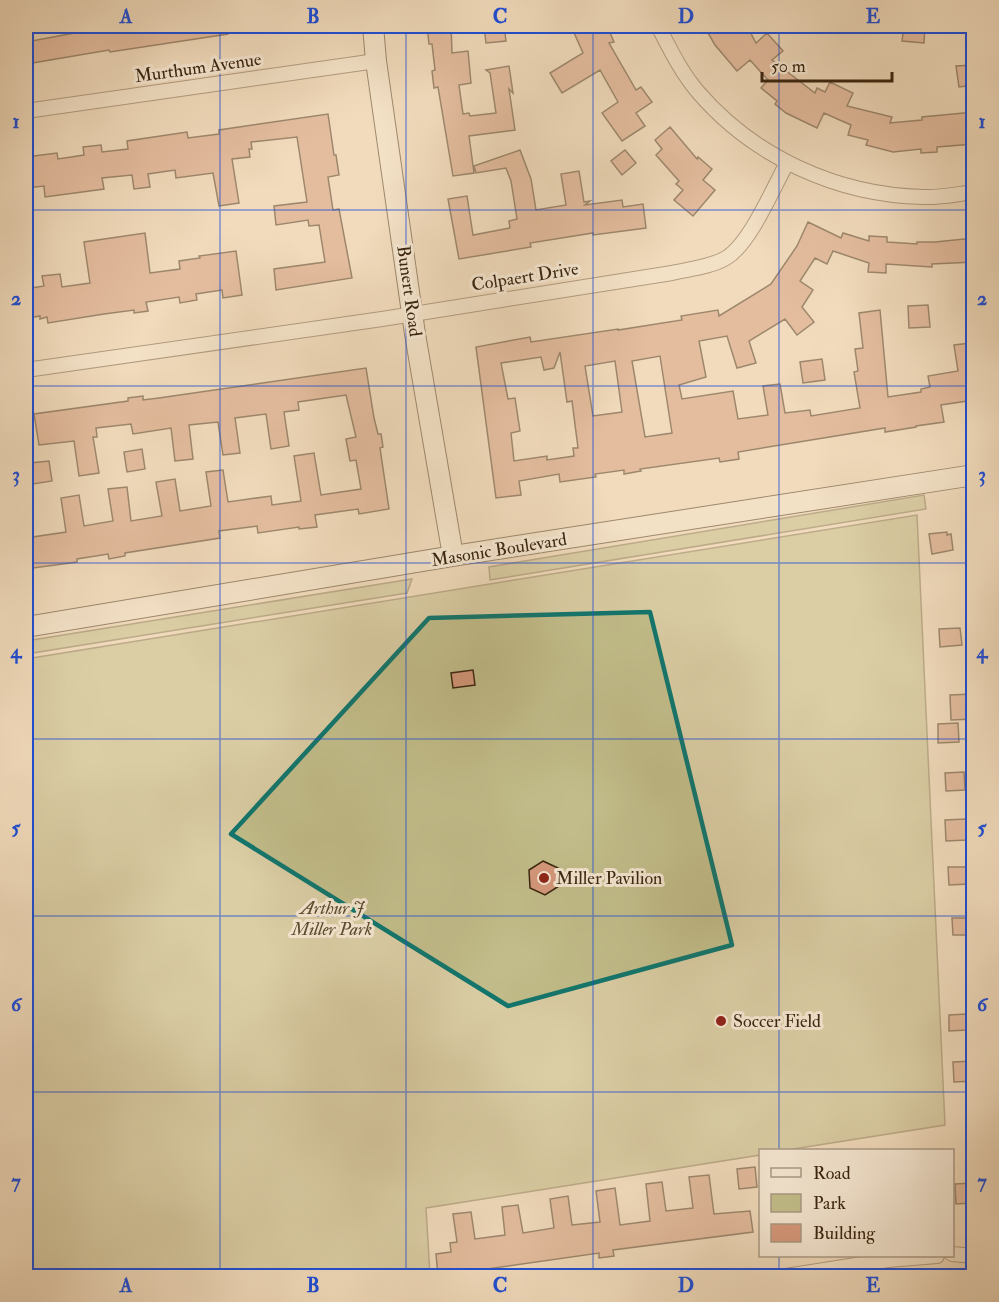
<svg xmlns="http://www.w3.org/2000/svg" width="999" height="1302" font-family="'IM FELL Double Pica',serif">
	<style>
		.green { fill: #c2be8b; stroke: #7e724d; stroke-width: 1.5 }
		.building { fill: #d6997c; stroke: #39250f; stroke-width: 1.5; fill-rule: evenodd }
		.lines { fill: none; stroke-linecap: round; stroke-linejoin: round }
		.street-casing { stroke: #67523a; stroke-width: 16 }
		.secondary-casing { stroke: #39250f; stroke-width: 22 }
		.street { stroke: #f6e8d3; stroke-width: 14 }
		.secondary { stroke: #f6e8d3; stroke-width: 20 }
		.marked { fill: none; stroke: #0f766e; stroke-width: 4.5; stroke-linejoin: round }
		.grid { fill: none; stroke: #1d4ed8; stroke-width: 1.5; stroke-opacity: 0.55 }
		.poi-dot { fill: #8f2418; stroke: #f6e8d3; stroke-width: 2 }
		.labels { text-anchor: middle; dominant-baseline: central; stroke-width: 6; stroke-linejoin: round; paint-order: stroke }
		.street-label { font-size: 18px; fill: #39250f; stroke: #f6e8d3 }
		.poi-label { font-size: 18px; fill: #39250f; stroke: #f6e8d3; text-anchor: start }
		.park-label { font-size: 18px; font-style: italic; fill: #5b4b2e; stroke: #f6e8d3 }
		.neatline { fill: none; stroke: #1d4ed8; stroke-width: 2 }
		.grid-label { font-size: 20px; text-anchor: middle; font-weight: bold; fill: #1d4ed8 }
	</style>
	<rect width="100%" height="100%" fill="#f1dbbc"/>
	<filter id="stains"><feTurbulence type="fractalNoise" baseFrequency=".00333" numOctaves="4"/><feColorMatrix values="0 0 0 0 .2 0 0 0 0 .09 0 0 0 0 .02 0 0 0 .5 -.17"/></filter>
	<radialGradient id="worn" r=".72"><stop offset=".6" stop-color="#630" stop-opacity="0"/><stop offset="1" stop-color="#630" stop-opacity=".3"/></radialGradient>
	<path class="green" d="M924,495L926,509L490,580L489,567Z
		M917,515L945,1125L787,1150H760V1155L426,1208L430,1276H26V659Z
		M412,579L407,593L26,654V641Z"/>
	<path class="building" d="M136,26H227L228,34L110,52L109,50L26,64V42L96,29V32Z
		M427,26H451L452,53L468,51L471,83L459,85L463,114L469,113L470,116L496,113L490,73L486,70L509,66L513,93L509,89L515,130L469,136L474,173L453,176L438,87L434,88L432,71L435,70L432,44H429Z
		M484,26H504L506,41L486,43Z
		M571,26H607L614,42L609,43L636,90L641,87L652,102L636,113L645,126L622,141L602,113L618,102L600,70L562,93L550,73L583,53Z
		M704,26H747L756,43L767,33L783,51L772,60L815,93L817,88L825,92L830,82L853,93L847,106L892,117L890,123L922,120V117L974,112V144L937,147V152L921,153V149L893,152L866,145L868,140L848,135L851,125L824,113L817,128L786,113L775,104L777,101L761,88L768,80L750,60L737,71L715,45Z
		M904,26H925L924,43L902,41Z
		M974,65V85L959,87L956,66Z
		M328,114L334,155H336L339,175L328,177L333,210L339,209L352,278L276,290L274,269L325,262L319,225L309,226L308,220L276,225L274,206L307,202L297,137L251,142L252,149H249L250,157L232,159L239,203L219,206L213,173L176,178L175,170L148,174L150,187L134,189L132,175L102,178L104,189L45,197L44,186L26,188V157L57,153L58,159L84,155L83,147L101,145L102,152L128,149L127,141L187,132L188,138L219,134V130Z
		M670,127L697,159L698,157L712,169L703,180L715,190L693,216L674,200L683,190L676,184L679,181L656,155L662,149L655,140Z
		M520,150L531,179L536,210L566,205L561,174L579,171L584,202L590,201L585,205L622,200L623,207L643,204L646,228L593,235V233L530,243L531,247L459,259L448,199L467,196L473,235L510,228L509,221L517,219L511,181L506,168L476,173L474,166Z
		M625,150L636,163L622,175L611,161Z
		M808,222L841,238L843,233L869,241V236L887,237V242L917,244V242H935L974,238V262L932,264V267L886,264V273L868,272L869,263L833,251L827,264L815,258L800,281L813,290L802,307L814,322L797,335L785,319L749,341L756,363L737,368L727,336L699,341L706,377L679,385L682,399L733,391L738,419L768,415L763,386L780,384L785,413L810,410L811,416L860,408L854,372L858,371L855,349L863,348L859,313L880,310L888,397L921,392V389L930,387L928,376L958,371L954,345L971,343L974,360V400L941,405L944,422L916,426V427L885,432V428L738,452L739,459L720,462L719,458L640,469L641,471L624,474V470L595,474L596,477L560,482L559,474L519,481L521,495L496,498L476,347L530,337L531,342L618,329V330L682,320L681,316L718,310L719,316L771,284L797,246ZM560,352L567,402L572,401L578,448H573L574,456L547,460V456L514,461L511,433L520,431L515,398L508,399L501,363L541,357L544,370L554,368ZM660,356L672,433L645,437L632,361ZM615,361L622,412L593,416L585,366Z
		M145,233L150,273L180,269L179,261L200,258L199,256L236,251L242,295L223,298L222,290L196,294L197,300L180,303L179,297L146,302L148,311L134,313V310L104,314L48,323L47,317L40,319V316L28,318L26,289L44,286L42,276L60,274L62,287L90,283L84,242Z
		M928,305L930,327L909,328L908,306Z
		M822,359L825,380L803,383L800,362Z
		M366,368L374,418L378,434H381L383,447L380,448L389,509L359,514L358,509L315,515L317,527L299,529V527L258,533L257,526L219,531L220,538L125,553V556L109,559L108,554L77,559V562L26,569V538L66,532L61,498L79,495L84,526L113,521L108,489L127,487L131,521L162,516L156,482L175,479L180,511L211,506L206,472L223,470L228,502L271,496L272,505L301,501L294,456L314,453L321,495L361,489L356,460L350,461L346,439L356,437L346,395L298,402L299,410L284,412L289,446L271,449L266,414L235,418L240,453L223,455L218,422L189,425L193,459L175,461L171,428L133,434L131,424L96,428L97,437H93L99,473L79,476L74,441L39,445L34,414L128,401V398L143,396V400L159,398Z
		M142,449L145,469L127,472L124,452Z
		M49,461L52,481L33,484L30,463Z
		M947,532V535L951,534L953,550L932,554L929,534Z
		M960,628L962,645L940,647L939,629Z
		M473,670L475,685L453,688L451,673Z
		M974,694V719L951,720L950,695Z
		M958,723L959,742L938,743V724Z
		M964,772L965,790L946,791L945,773Z
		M966,819L967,840L946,841L945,820Z
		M543,861L558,868L559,886L545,895L530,888L529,870Z
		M948,867H969V884L949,885Z
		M952,918H971L972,935H953Z
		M967,1014V1030L949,1031V1015Z
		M974,1061V1081L954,1082L953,1062Z
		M755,1167L757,1187L739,1189L737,1169Z
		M709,1175L714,1214L750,1211L753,1232L613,1250L614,1256L599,1258V1253L438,1276L436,1254L451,1252L450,1243L457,1242L453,1214L471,1212L475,1239L505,1235L502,1207L518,1205L523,1233L554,1228L550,1199L568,1196L572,1225L600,1222L596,1191L615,1188L620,1225L650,1221L646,1184L662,1182L666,1211L693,1208L689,1177Z
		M972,1183V1203L956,1204L955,1184Z"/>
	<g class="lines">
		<g class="street-casing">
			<path id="street" d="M658,26C670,49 681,72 698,92C754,157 837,195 923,197C940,198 957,194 974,192
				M26,111L376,61
				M26,370L382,319L672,273C689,269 711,267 726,258C750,244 773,188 787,163
				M952,1254L974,1256
				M786,1276L888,1260L937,1256"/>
		</g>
		<g class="secondary-casing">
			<path id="secondary" d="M373,26L376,61L415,334L453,556
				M26,627L453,556L974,475"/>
		</g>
		<use href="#street" class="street"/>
		<use href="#secondary" class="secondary"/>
	</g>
	<path d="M0 0H999V1302H0ZM650,612L732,945L508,1006L231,834L429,618Z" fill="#f1dbbc" fill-opacity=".55" fill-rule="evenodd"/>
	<path class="marked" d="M650,612L732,945L508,1006L231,834L429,618Z"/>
	<path class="grid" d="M220,26V1276M406,26V1276M593,26V1276M779,26V1150M26,210H974M26,386H974M26,563H974M26,739H974M26,916H974M26,1092H974M779,1256V1276"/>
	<g class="poi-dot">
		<circle cx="544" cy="878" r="6"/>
		<circle cx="721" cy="1021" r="6"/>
	</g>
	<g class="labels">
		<g class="street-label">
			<text transform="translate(198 68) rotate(-8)">Murthum Avenue</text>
			<text transform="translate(525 277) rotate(-9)">Colpaert Drive</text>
			<text transform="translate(409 291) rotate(82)">Bunert Road</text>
			<text transform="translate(499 550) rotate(-9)">Masonic Boulevard</text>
		</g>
		<g class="poi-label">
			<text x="556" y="878">Miller Pavilion</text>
			<text x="733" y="1021">Soccer Field</text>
		</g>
		<g class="park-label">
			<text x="332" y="908">Arthur J<tspan x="332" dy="21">Miller Park</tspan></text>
		</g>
	</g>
	<rect width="999" height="1302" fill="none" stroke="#f1dbbc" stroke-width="66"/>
	<rect x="759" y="1149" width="195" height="108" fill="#f6e8d3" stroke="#aa9a85" stroke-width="1.5"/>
	<rect x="771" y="1168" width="30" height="9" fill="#f6e8d3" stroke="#aa9a85" stroke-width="1.5"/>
	<text x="813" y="1179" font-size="18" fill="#39250f">Road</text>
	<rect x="771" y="1194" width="30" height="18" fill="#c2be8b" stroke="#aa9a85" stroke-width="1.5"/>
	<text x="813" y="1209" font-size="18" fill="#39250f">Park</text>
	<rect x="771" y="1224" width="30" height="18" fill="#d6997c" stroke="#aa9a85" stroke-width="1.5"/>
	<text x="813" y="1239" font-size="18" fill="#39250f">Building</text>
	<path d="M762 72v9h130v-9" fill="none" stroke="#39250f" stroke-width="3"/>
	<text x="771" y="72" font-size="18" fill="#39250f" stroke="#f6e8d3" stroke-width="4.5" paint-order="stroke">50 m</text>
	<rect x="33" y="33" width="933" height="1236" class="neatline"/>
	<g class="grid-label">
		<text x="126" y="23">A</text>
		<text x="313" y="23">B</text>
		<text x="500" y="23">C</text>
		<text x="686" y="23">D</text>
		<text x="873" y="23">E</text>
		<text x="16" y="128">1</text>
		<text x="982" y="128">1</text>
		<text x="16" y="305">2</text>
		<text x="982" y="305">2</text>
		<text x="16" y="481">3</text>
		<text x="982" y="481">3</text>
		<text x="16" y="658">4</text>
		<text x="982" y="658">4</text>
		<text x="16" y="834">5</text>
		<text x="982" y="834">5</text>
		<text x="16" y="1011">6</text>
		<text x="982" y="1011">6</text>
		<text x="16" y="1188">7</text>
		<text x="982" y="1188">7</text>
		<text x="126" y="1292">A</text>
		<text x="313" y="1292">B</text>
		<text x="500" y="1292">C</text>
		<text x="686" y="1292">D</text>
		<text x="873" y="1292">E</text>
	</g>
	<rect width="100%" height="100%" filter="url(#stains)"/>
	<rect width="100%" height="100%" fill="url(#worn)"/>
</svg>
